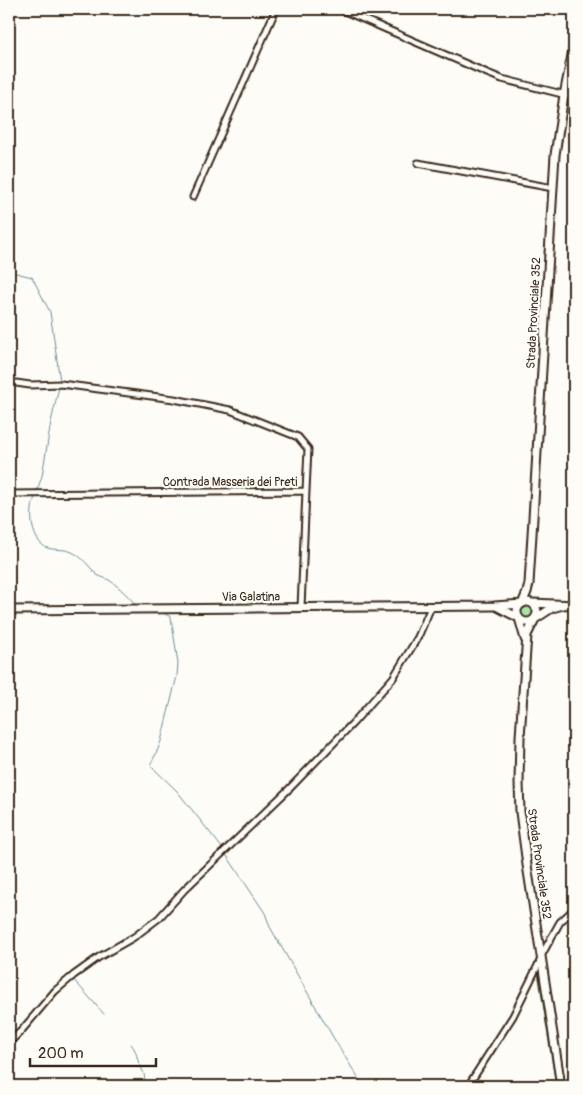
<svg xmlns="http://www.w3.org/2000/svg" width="583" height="1095" font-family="Pangolin,sans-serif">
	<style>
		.green { fill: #abe3a6; stroke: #738662 }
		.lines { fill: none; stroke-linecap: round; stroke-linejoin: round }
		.stream { stroke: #6a8e98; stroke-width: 1 }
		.street-casing { stroke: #3b2a1e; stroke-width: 9 }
		.secondary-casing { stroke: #3b2a1e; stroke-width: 11 }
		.street { stroke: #fdfcf7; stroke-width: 5 }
		.secondary { stroke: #fdfcf7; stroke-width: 7 }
		.labels { text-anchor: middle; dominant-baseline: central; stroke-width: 4.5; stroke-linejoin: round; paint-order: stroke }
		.street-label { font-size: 12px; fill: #3b2a1e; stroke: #fdfcf7 }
	</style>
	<rect width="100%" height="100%" fill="#fdfcf7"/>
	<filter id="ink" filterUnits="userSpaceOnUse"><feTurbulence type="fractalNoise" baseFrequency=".02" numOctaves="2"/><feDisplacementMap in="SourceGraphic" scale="10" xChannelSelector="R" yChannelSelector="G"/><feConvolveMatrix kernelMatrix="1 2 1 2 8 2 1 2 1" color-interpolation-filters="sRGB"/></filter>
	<g filter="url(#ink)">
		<path class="green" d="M519 612a8 8 0 1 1 16 0a8 8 0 1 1-16 0Z
			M539,967L558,1086H556L538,973L526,994Z"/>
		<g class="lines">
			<path class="stream" d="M9,269L16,273L32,277L50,312L60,381
				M37,491L42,476L51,422L59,387
				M35,497C29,511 30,537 45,547C53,551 64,548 72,552C82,557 88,565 95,573C98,577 104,577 109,580C117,585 132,599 137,607
				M139,613H163L171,617L178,663L177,676L161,741L156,754L150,765L177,791L223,849
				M225,853L265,913L270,927L333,1037L363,1086
				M156,917L167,906
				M102,952L135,933
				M74,971L94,957
				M65,979L72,973
				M73,979L104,1014
				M131,1044C137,1051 136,1056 139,1063C143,1072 147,1076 143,1086"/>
			<g class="street-casing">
				<path id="street" d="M340,9L487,73L502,79L574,97
					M418,163L553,188
					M193,197L276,9
					M9,382L30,385L61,384L174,399L230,410L298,437L308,449L306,491L9,494
					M301,608L306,491
					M541,956L560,922L574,909
					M9,1043L22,1030L55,991L74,975L99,957L134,937L159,918L184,890L290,788L353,723L393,678L418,637L431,607
					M468,1086L513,1016L541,959"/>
			</g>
			<g class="secondary-casing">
				<path id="secondary" d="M517 612a10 10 0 1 1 20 0a10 10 0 1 1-20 0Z
					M533,603L574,605
					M496,606L519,618L525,639
					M9,610L494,606L522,604L527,592L529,584L555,155L564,95L574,45
					M561,1086L527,865L520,812L519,783L520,737L527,635L535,619L552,608L563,605"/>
			</g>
			<use href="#street" class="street"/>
			<use href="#secondary" class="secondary"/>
		</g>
	</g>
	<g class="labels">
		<g class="street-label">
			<text transform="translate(534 313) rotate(-87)">Strada Provinciale 352</text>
			<text x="230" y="482">Contrada Masseria dei Preti</text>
			<text x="251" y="597">Via Galatina</text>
			<text transform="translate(539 864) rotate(82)">Strada Provinciale 352</text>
		</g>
	</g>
	<rect width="583" height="1095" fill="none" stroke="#fdfcf7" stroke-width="30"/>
	<rect x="15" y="15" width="553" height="1065" fill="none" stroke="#3b2a1e" stroke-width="2" filter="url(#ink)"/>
	<path d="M30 1058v8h126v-8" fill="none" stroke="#3b2a1e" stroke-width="2.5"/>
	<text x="38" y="1058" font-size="15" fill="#3b2a1e" stroke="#fdfcf7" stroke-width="4" paint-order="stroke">200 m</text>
</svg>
